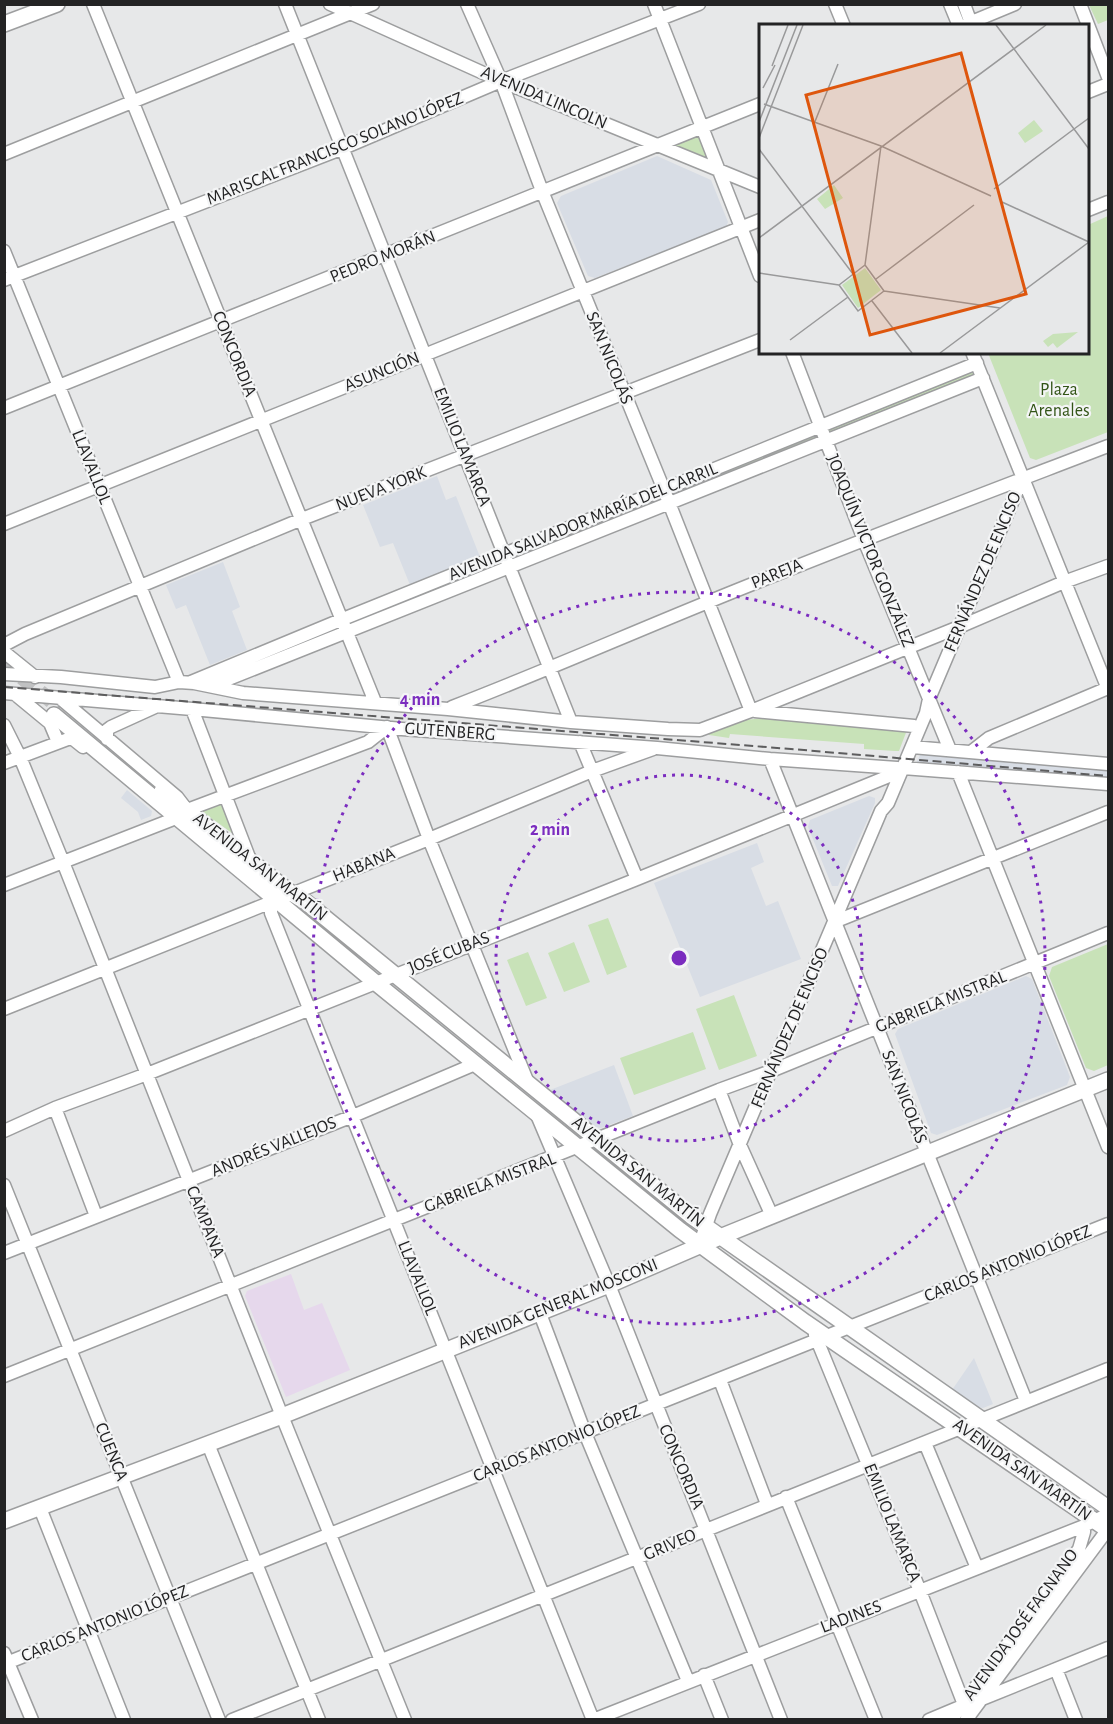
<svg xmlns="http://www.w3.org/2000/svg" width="1113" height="1724" font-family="'Alegreya Sans',sans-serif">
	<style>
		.built { fill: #d8dde5 }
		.medical { fill: #e6d8ec }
		.green { fill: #c8e2b8 }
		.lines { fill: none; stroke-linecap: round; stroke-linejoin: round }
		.major-tunnel { stroke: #c0c1c2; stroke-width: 15; stroke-dasharray: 15 8; stroke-linecap: butt }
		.minor-casing { stroke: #9d9e9f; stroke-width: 15 }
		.major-casing { stroke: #9d9e9f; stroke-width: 18 }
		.minor { stroke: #fff; stroke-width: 12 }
		.major { stroke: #fff; stroke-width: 15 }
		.rail { stroke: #5d5d5e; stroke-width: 2; stroke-dasharray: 9 4.5; stroke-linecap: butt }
		.ring { fill: none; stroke: #7b2cbf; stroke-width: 3; stroke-dasharray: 3 6 }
		.labels { text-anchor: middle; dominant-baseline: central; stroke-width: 4.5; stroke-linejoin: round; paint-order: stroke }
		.street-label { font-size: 18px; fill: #232324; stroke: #f4f5f6 }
		.park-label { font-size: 18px; fill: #325416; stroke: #f4f5f6 }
		.inset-road { fill: none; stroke: #99999a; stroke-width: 1.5 }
		.view { fill: #de560d; fill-opacity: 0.15; stroke: #de560d; stroke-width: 3 }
		.inset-edge { fill: none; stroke: #232324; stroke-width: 3 }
		.centre { fill: #7b2cbf; stroke: #f4f5f6; stroke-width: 3 }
		.ring-label { font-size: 18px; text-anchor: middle; font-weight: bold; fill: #7b2cbf; stroke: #f4f5f6; stroke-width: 4.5; stroke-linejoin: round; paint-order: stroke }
	</style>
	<rect width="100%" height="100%" fill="#e7e8e9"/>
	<path class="built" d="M657,156L711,180L728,222L726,227L595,278L588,276L557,203L561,196Z
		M437,476L446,500L456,496L480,557L410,585L393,543L380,547L363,505Z
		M223,562L240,607L232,611L247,650L210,665L186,605L176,609L166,585Z
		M921,753L1108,768V780L916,763Z
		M127,790L152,811L151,816L141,820L138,812L121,798Z
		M869,796L875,798V803L838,886H832L808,827L810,820Z
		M757,843L764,862L751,868L766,906L778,901L801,959L700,997L654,883Z
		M1026,976L1032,979L1070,1077L1067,1085L937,1135L931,1133L895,1034L898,1029Z
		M614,1065L633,1116L601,1128L594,1127L550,1090Z
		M974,1358L993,1404L983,1408L978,1407L952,1390Z"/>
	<path class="medical" d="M291,1274L304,1310L322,1303L350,1370L286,1397L245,1296L247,1291Z"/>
	<path class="green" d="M1089,5H1108V20L1098,24Z
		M701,128L718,170L659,145Z
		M1108,216V432L1036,460L1030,458L988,353L1088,352V225Z
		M977,363L983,378L239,674L235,664Z
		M765,718L907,730L899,751H895L864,749V744L730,734L729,738L709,735V732L745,720Z
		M218,803L223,807L233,831L232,833L198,809Z
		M608,918L627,967L607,975L588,925Z
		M574,942L590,982L564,992L548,953Z
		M1108,944V1065L1094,1071L1086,1068L1049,976L1052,967Z
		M528,952L547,998L526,1006L507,960Z
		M734,995L757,1056L719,1070L696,1009Z
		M693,1032L706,1069L634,1095L620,1058Z"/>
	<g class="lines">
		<path class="major-tunnel" d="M4,663L60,708"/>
		<g class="minor-casing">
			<path id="minor" d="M93,4L375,702
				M285,4L571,722
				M330,4L501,81L760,187
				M467,4L501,81L542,191L664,490L751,711
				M654,4L760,276
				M835,4L844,26
				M950,4L959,26
				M964,4L972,26
				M1080,4L1108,77
				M962,26L1015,4
				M1088,92L1108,84
				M4,154L373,4
				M1088,210L1108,202
				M4,251L179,682
				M4,280L341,149L501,81L699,4
				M792,352L864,540L950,750
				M972,352L1108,689
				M4,408L760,104
				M4,524L760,220
				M4,645L25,634L302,519L760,340
				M4,652L35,677
				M4,674L61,677L155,687L179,682L194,683L243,693L448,709L571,722L668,729L700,730L751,711L959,627L1064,582L1108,566
				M191,682L343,619L977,363
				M211,686L983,378
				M4,693L192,709L402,729L657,748L770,759L897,768
				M16,695L50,723L58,742
				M61,699L177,797L187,810L368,742L387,727
				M452,707C538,674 622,637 708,602C840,548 975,497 1108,446
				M192,709L250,860
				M755,711L914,726
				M4,725L20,757L63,862L282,1416L405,1720
				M387,727L429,839L528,1083
				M107,739V730L111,727L155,707
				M580,742L637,879
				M912,747L1108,764
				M971,752L989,738L1108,688
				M770,759L1026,1401
				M4,763L68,739H73L83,747
				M903,768L1108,784
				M958,772L1108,1147
				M4,885L171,820
				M271,902V913L593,1720
				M834,922L1108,812
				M4,1009L429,839L592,771L653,749
				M719,1090L740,1145L772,1216
				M55,1108L96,1216
				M537,1115L609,1285L781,1720
				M4,1131L55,1108L147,1074L637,879L894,774
				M4,1185L219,1720
				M699,1246L710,1214L881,811L888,803L926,713L929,699L1022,479
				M4,1253L353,1116L475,1064
				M539,1311L585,1433L688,1681
				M815,1335L920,1591L970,1720
				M4,1376L719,1090L771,1071L1108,933
				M720,1380L767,1504
				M925,1443L977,1568
				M208,1444L319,1720
				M786,1497L876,1720
				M40,1508L124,1720
				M4,1653L32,1720
				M4,1664L1108,1224
				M1056,1669L1076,1720
				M704,1675L722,1720
				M982,1699L1108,1648
				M232,1720L1108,1369
				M593,1720L1084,1526L1108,1514
				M929,1720L960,1707
				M951,1720L1079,1549L1084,1532V1526
				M966,1720L1108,1529"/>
		</g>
		<g class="major-casing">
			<path id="major" d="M4,24L57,4
				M54,715L376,983L680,1230L805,1322L1108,1530
				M162,791L291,893L307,903L691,1216L1108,1508
				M4,1521L282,1416L609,1285L720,1237L1108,1080"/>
		</g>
		<use href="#minor" class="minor"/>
		<use href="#major" class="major"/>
		<path class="rail" d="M4,687L791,749L1108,776"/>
	</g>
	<g class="ring">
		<circle cx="679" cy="958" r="183"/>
		<circle cx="679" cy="958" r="366"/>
	</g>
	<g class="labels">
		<g class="street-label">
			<text transform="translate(544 98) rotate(23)">AVENIDA LINCOLN</text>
			<text transform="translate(335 149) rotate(-22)">MARISCAL FRANCISCO SOLANO LÓPEZ</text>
			<text transform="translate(383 257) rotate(-22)">PEDRO MORÁN</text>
			<text transform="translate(234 354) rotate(68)">CONCORDIA</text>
			<text transform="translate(609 358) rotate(68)">SAN NICOLÁS</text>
			<text transform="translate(382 372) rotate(-22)">ASUNCIÓN</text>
			<text transform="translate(462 447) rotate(68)">EMILIO LAMARCA</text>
			<text transform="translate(91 467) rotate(68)">LLAVALLOL</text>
			<text transform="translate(381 489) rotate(-21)">NUEVA YORK</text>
			<text transform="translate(583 522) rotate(-22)">AVENIDA SALVADOR MARÍA DEL CARRIL</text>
			<text transform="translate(870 551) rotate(68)">JOAQUÍN VICTOR GONZÁLEZ</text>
			<text transform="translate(983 572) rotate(-67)">FERNÁNDEZ DE ENCISO</text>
			<text transform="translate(777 574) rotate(-22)">PAREJA</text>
			<text transform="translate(450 732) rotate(4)">GUTENBERG</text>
			<text transform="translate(364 865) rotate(-22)">HABANA</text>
			<text transform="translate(260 867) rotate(38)">AVENIDA SAN MARTÍN</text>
			<text transform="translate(449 953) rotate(-22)">JOSÉ CUBAS</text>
			<text transform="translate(941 1002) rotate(-22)">GABRIELA MISTRAL</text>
			<text transform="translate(790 1028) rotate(-67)">FERNÁNDEZ DE ENCISO</text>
			<text transform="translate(904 1097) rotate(69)">SAN NICOLÁS</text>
			<text transform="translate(274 1147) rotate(-22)">ANDRÉS VALLEJOS</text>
			<text transform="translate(638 1172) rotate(39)">AVENIDA SAN MARTÍN</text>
			<text transform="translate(490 1183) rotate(-21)">GABRIELA MISTRAL</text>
			<text transform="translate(205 1222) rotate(68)">CAMPANA</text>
			<text transform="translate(1008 1264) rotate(-22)">CARLOS ANTONIO LÓPEZ</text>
			<text transform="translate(417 1278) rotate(68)">LLAVALLOL</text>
			<text transform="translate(558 1304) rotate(-22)">AVENIDA GENERAL MOSCONI</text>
			<text transform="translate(557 1444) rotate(-22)">CARLOS ANTONIO LÓPEZ</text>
			<text transform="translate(111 1452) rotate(68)">CUENCA</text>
			<text transform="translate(681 1467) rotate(67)">CONCORDIA</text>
			<text transform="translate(1022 1470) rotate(35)">AVENIDA SAN MARTÍN</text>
			<text transform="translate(892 1523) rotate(68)">EMILIO LAMARCA</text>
			<text transform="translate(670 1545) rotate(-23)">GRIVEO</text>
			<text transform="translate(851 1617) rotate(-21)">LADINES</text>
			<text transform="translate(105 1624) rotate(-22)">CARLOS ANTONIO LÓPEZ</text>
			<text transform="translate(1021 1625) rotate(-54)">AVENIDA JOSÉ FAGNANO</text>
		</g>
		<g class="park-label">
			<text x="1059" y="390">Plaza<tspan x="1059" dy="21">Arenales</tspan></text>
		</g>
	</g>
	<g transform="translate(759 24)">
		<rect width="330" height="330" fill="#e7e8e9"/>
		<path d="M275,96L284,107L266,119L259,109ZM75,161L84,174L66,185L58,175ZM106,244L122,266L99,284L83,261ZM319,308L298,324L294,319L289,323L284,317L294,310Z" fill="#c8e2b8"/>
		<path class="inset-road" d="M237,1L330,125M13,42L29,1M4,64L16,41M5,80L122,122L232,172M0,98L38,1M55,100L79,40M315,105L330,94M0,114L44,1M0,125L94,250M235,165L315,105M243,178L330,218M0,214L287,1M106,241L122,122M106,241L125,267M0,249L80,261M117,255L215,181M80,261L99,287L125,267M80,261L106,241M125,267L241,284M113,277L153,329M31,316L89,273M181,329L330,218"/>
		<path class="view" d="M202,29L267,270L111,311L47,71Z"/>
		<rect width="330" height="330" class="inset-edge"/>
	</g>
	<circle cx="679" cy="958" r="9" class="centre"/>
	<g class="ring-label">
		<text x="420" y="705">4 min</text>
		<text x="550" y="835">2 min</text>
	</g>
	<rect width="1113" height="1724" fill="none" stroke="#232324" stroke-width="12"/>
</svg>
